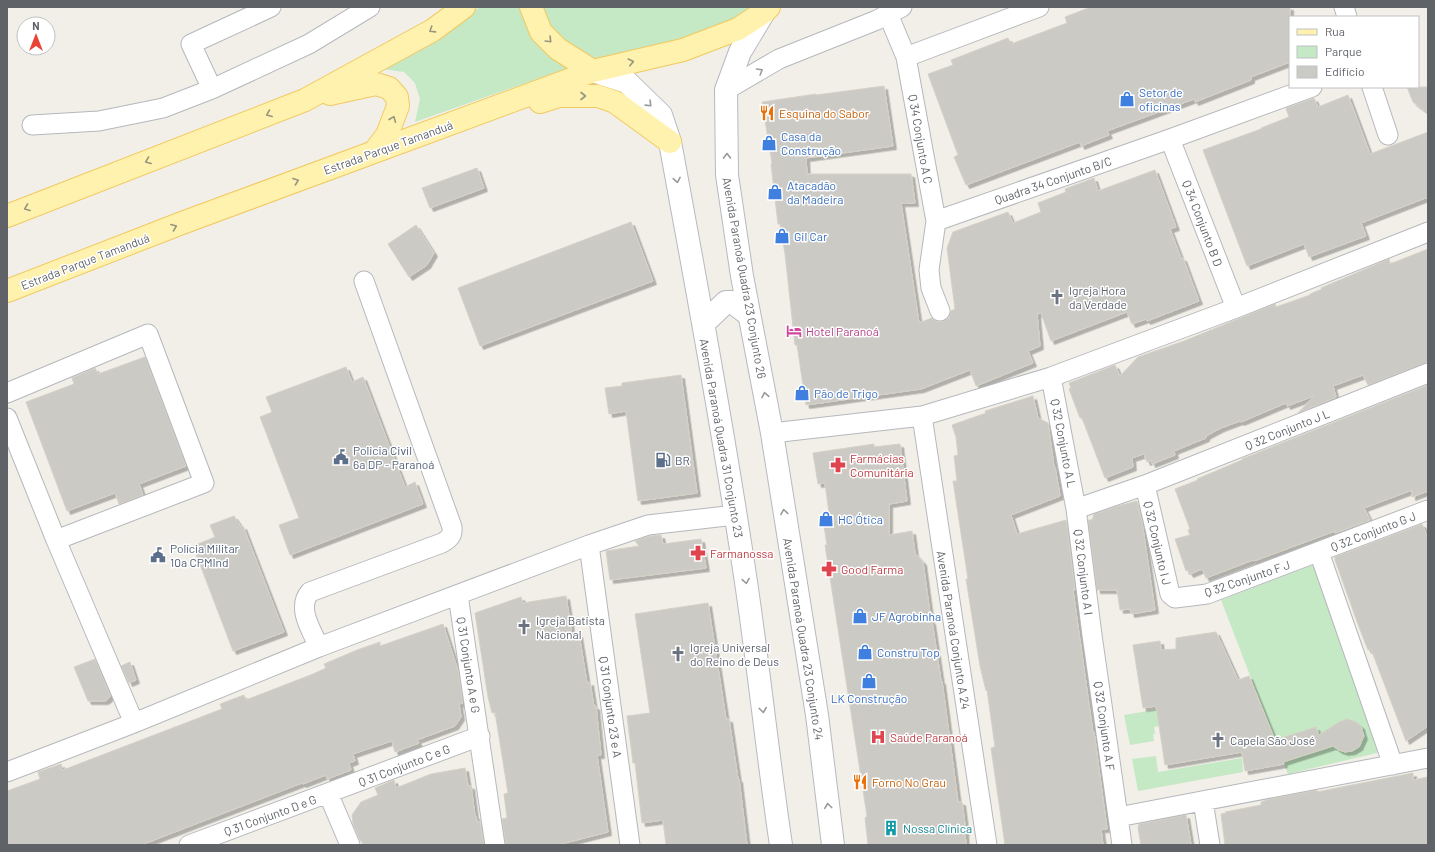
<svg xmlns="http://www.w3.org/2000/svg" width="1435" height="852" font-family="Barlow,sans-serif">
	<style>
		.green { fill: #c5e8c5 }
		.building { fill: #cccac5; stroke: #d6d1c6; filter: url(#shadow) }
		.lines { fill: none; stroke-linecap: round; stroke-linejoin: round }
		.street-casing { stroke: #b5b8bc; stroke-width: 21 }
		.secondary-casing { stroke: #b6babf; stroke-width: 24 }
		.primary-casing { stroke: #f2c960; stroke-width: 24 }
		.street { stroke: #fff; stroke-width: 19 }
		.secondary { stroke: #fff; stroke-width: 22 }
		.primary { stroke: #fff2af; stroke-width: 22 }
		.oneway { stroke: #979581 }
		.oneway2 { stroke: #979a9d }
		.labels { text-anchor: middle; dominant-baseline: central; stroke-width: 3; stroke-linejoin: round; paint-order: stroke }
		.shop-label { font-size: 12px; fill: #366cbe; stroke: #fff; text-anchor: start }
		.food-label { font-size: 12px; fill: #c56008; stroke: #fff; text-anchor: start }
		.street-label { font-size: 12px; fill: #5f6368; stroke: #fff }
		.worship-label { font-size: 12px; fill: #5b616d; stroke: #fff; text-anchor: start }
		.hotel-label { font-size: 12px; fill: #b23c85; stroke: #fff; text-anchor: start }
		.service-label { font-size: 12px; fill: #4e5e75; stroke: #fff; text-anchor: start }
		.health-label { font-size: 12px; fill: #be3a42; stroke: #fff; text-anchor: start }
		.culture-label { font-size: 12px; fill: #0d838f; stroke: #fff; text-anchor: start }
	</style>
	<defs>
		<filter id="shadow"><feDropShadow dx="3.5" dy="3.5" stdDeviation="0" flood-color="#0004"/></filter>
	</defs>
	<rect width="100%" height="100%" fill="#f1efe8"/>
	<path class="green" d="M480,7H525L571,67L415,122L420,99L415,83L404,72L382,69Z
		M540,7H763L682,45L597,64L562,44L547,25Z
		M1313,565L1381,752L1288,774L1221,600Z
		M1202,702L1235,714L1154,727L1155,734H1153L1154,741L1130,745L1124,715Z
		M1156,756L1158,772L1242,758L1243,772L1138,791L1132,759Z"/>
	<path class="building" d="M1091,7H1290V62L1251,77V80L1195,102L1194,99L1107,131L1109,135L1081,146L1080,142L966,185L954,157L958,155L928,74L953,65L951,60L1008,38L1011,44L1067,23L1065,17Z
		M884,86L893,146L806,158L807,174H911L915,203H901L919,323L932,318L938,322L944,321L949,318L951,311L955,309L947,248L953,232L1008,212L1013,223L1041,212L1038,203L1066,192L1065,189L1094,178L1098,191L1155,170L1176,227L1170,229L1181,258H1183L1199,301L1147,321L1146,319L1132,324L1127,312L1051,341L1041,313L1037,314L1040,346L1028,351L1033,363L976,386L970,370L921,389L806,405L797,345H795L785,254L780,224H778L771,164L772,163L762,102L816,94V95Z
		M1407,87H1428V113L1413,102Z
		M1348,95L1370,154L1428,132V197L1361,223L1366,236L1309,257L1304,244L1247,266L1203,150L1261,129V128L1289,117L1286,108L1292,106L1314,98L1318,107Z
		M477,168L484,188L430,208L422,188Z
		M631,222L653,281L480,346L458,288Z
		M416,225L434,253L427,265L409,277L388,244Z
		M1428,249V362L1368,385L1363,375L1333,386L1336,397L1298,413L1314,396L1287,406L1286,403L1241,422L1240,421L1221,428L1206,436V438L1174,451L1175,455L1152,464L1151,460L1147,462L1144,454L1132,458L1133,467L1105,478L1082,418H1080L1069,389L1071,388L1069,383L1115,365L1120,376L1138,357L1184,341L1275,304L1276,307L1310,295V294L1322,289L1321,288L1389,259L1390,264Z
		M145,357L186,466L139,484L143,495L119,504L115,493L67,511L26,402L74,384L72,378L95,368L98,374Z
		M346,367L352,382L363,377L405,487L415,482L423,504L290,555L279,525L299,518L260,417L272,412L266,397Z
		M681,375L697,493L638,501L626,411L609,414L605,388L622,386V383Z
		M1428,385V491L1412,497V490L1364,508L1370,520L1335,533V531L1254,561L1253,560L1206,578L1202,569L1190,574L1188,570L1186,571L1175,539L1190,535L1188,530L1190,529L1175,489L1198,480L1197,479L1242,460V459Z
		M1033,396L1038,418L1048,423L1054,467H1055L1060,496L1011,515L1017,534L1066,520L1075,590H1073L1076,612L1093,733L1094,732L1107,829H1101L1103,845H1005L991,748L995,747L987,690L986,691L980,666L966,579H968L953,481H957L954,456L958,455L956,437L952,425L986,413L985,411Z
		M874,444V447L900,444L907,501L889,504V535L912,531L915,553L923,562L931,621H932L941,681H942L958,802H962L966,832H965L966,845H868L865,818L867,816L825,545H827L822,514L829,513L825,483L818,484L813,453Z
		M1137,501L1142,522L1155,610L1131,614L1130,609L1120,610L1117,590H1097L1088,520H1092L1094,514L1118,506Z
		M234,516L241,527L243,526L284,632L233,651L193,546L215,537L210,525Z
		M1422,524L1428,539V726L1406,741L1371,649L1368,650L1359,627L1335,560V557Z
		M661,535L663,544L701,539L706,568L610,580L606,551L639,546L635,541L650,536Z
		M566,596L572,635L579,634L587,683L590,682L594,707L596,706L601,755H597L608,832L557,845H506L502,819L507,818L504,794L508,793L495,712L492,713L488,697L475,613L521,597L523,603Z
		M708,603L726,719H729L738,779H739L747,845H666L663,820L642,823L635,763H633L627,716L650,713L635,614Z
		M443,624L458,671L463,703L459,704L461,717L455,726L417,740L419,743L395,752L392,741L353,754L355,761L349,763L351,770L327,779L326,775L303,784L302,783L141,845H7V791L40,779L38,772L61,764L63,770L222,709L220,704L244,695L246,700L313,674L326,668L324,664L357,650L380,642V646Z
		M1216,632L1238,680L1249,676L1275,740L1316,727L1319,735L1339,722L1347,719L1356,722L1361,726L1362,730L1364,736L1359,747L1352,751L1345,752L1339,750L1333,746L1283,762L1284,764L1245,771L1242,752L1165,765L1156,706L1143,708L1133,645L1160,641L1161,650L1176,649V638Z
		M95,659L110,696L108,699L105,701H88L74,667Z
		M130,662L136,680L129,683L121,666Z
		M465,768L468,786H471L475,816H476L477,822H480L484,845H364L360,840L353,824L352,815L361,802L378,795L375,788L394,780L396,788L431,774Z
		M1413,773V780L1428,777V845H1225L1221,814L1226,813L1225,812L1261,805V802L1270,799L1317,790V792L1342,787Z
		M1186,815L1191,845H1141L1138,828L1139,824Z"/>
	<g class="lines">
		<g class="street-casing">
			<path id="street" d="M1344,7L1347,17
				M888,14L906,57L936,221L929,270L931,288L940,311
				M906,57L1039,7
				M1372,87L1388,135
				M212,89L191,44L271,7
				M726,90L779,59L877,20L902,7
				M32,125L99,121L163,108L212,89L309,44L370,7
				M1170,139L1236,308
				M936,221L1170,139L1312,87
				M1051,377L1076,509L1092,635L1122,845
				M7,393L148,334L204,483L56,540L7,418
				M922,416L987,845
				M772,433L922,416L1051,377L1236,308L1428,232
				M1145,485L1170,594L1175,598L1207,594L1428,510
				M1076,509L1145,485L1428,373
				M56,540L134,723
				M589,545L630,845
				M1319,552L1393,765
				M458,595L495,845
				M319,647C312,631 296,608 310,592L442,543C449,539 453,536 452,527L364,281
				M7,772L134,723L319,647L589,545L648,525L735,515
				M328,793L350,845
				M1203,801L1210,845
				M1118,817L1428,758
				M189,845L480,736"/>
		</g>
		<g class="secondary-casing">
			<path id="secondary" d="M764,12L740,52L726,90L727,175L742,276L772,433L817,715L833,845
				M593,71L627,82L661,115L670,142C697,288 724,435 746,582C759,670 768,758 781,845
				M703,324L726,302H732L749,315"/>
		</g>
		<g class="primary-casing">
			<path id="primary" d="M531,7L541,32L558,49L593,71
				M330,94L376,84L389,88L397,97L398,106L387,135L374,152
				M540,102L559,96H598L615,102L670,142
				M7,216L305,100L433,30L464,7
				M7,291L182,223L593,71L683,50L738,29L764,12L769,7"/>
		</g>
		<use href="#street" class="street"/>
		<use href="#secondary" class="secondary"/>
		<use href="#primary" class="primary"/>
	</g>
	<defs><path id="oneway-chevron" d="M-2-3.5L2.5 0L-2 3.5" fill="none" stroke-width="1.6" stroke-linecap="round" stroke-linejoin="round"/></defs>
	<g class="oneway">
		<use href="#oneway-chevron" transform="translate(432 30) rotate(148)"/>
		<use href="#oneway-chevron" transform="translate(549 40) rotate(45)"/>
		<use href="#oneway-chevron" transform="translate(631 62) rotate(-13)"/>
		<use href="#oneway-chevron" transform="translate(583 96)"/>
		<use href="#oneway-chevron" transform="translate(269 114) rotate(158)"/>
		<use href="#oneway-chevron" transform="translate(393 119) rotate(-68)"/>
		<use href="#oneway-chevron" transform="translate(148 161) rotate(159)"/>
		<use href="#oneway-chevron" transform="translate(296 181) rotate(-20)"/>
		<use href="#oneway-chevron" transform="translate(27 208) rotate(159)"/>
		<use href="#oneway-chevron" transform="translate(174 227) rotate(-21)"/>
	</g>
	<g class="oneway2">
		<use href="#oneway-chevron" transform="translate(760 71) rotate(-31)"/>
		<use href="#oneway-chevron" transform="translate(649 104) rotate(44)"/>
		<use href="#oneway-chevron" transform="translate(727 156) rotate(-91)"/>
		<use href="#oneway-chevron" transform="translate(677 180) rotate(80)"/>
		<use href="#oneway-chevron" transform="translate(765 395) rotate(-101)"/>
		<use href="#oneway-chevron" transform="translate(784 512) rotate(-99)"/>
		<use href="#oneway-chevron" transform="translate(746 581) rotate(81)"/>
		<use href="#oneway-chevron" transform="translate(763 710) rotate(83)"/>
		<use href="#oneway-chevron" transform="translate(828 806) rotate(-97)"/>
	</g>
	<defs>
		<g id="shop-bare" transform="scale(1.2)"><path d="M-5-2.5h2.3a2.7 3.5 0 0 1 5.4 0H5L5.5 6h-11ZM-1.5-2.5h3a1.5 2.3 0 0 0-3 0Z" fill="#3f7fe0" stroke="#fff" stroke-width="2.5" paint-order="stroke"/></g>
		<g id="restaurant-bare" transform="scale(1.2)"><path d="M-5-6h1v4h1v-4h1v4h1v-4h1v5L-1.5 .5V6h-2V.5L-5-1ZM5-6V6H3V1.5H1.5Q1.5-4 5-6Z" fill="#e8710a" stroke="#fff" stroke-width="2.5" paint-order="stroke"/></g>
		<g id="church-bare" transform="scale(1.2)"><path d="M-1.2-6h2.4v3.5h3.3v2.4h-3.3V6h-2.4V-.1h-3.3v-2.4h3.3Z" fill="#6b7280" stroke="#fff" stroke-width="2.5" paint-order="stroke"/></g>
		<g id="hotel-bare" transform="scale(1.2)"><path d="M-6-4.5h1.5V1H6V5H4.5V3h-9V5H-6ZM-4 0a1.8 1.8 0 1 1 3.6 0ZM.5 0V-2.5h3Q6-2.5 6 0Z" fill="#d1479c" stroke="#fff" stroke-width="2.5" paint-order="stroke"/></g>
		<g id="civic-bare" transform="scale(1.2)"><path d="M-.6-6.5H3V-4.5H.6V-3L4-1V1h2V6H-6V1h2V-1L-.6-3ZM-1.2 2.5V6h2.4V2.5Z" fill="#5c6f8a" stroke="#fff" stroke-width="2.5" paint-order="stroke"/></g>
		<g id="fuel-bare" transform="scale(1.2)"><path d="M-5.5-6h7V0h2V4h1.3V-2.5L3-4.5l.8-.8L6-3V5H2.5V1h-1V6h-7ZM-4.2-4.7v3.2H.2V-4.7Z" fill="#5c6f8a" stroke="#fff" stroke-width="2.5" paint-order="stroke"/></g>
		<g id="pharmacy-bare" transform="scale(1.2)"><path d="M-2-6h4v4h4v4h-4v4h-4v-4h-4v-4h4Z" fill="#e0444e" stroke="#fff" stroke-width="2.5" paint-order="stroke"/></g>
		<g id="hospital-bare" transform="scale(1.2)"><path d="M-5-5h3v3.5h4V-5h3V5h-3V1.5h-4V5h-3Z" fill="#e0444e" stroke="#fff" stroke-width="2.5" paint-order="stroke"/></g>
		<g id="building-bare" transform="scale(1.2)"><path d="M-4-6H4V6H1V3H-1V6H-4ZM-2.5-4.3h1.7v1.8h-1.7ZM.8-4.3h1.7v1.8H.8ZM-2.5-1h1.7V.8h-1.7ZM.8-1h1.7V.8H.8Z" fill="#0f9aa8" stroke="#fff" stroke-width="2.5" paint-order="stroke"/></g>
	</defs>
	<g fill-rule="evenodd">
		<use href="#shop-bare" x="1127" y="99"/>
		<use href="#restaurant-bare" x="767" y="113"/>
		<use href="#shop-bare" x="769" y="143"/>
		<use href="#shop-bare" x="775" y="192"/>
		<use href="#shop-bare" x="782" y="236"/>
		<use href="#church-bare" x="1057" y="297"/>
		<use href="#hotel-bare" x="794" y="331"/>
		<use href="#shop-bare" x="802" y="393"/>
		<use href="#civic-bare" x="341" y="457"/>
		<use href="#fuel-bare" x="663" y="460"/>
		<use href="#pharmacy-bare" x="838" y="465"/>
		<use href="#shop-bare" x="826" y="519"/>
		<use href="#pharmacy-bare" x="698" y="553"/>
		<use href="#civic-bare" x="158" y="555"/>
		<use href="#pharmacy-bare" x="829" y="569"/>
		<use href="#shop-bare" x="860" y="616"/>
		<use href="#church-bare" x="524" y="627"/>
		<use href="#shop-bare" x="865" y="652"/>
		<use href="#church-bare" x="678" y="654"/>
		<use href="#shop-bare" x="869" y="681"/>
		<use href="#hospital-bare" x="878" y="737"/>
		<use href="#church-bare" x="1218" y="740"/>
		<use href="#restaurant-bare" x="860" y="782"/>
		<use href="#building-bare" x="891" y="828"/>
	</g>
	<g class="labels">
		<g class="shop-label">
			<text x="1139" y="92">Setor de<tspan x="1139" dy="14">oficinas</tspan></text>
			<text x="781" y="136">Casa da<tspan x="781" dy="14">Construção</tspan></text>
			<text x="787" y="185">Atacadão<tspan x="787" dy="14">da Madeira</tspan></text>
			<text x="794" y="236">Gil Car</text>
			<text x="814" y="393">Pão de Trigo</text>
			<text x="838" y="519">HC Ótica</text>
			<text x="872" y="616">JF Agrobinha</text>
			<text x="877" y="652">Constru Top</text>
			<text x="869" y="698" text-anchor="middle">LK Construção</text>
		</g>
		<g class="food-label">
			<text x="779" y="113">Esquina do Sabor</text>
			<text x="872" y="782">Forno No Grau</text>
		</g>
		<g class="street-label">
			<text transform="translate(921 139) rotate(80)">Q 34 Conjunto A C</text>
			<text transform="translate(388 147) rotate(-20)">Estrada Parque Tamanduá</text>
			<text transform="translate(1053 180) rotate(-19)">Quadra 34 Conjunto B/C</text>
			<text transform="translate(1203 223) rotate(69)">Q 34 Conjunto B D</text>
			<text transform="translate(85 261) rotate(-21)">Estrada Parque Tamanduá</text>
			<text transform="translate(745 278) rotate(80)">Avenida Paranoá Quadra 23 Conjunto 26</text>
			<text transform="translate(1287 429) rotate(-22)">Q 32 Conjunto J L</text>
			<text transform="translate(722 438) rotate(80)">Avenida Paranoá Quadra 31 Conjunto 23</text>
			<text transform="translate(1064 443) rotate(79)">Q 32 Conjunto A L</text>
			<text transform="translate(1373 531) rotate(-21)">Q 32 Conjunto G J</text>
			<text transform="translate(1158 543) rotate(77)">Q 32 Conjunto I J</text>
			<text transform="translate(1084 572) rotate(83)">Q 32 Conjunto A I</text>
			<text transform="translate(1247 578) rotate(-19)">Q 32 Conjunto F J</text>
			<text transform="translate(954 630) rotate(81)">Avenida Paranoá Conjunto A 24</text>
			<text transform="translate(804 639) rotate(81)">Avenida Paranoá Quadra 23 Conjunto 24</text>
			<text transform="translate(469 665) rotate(81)">Q 31 Conjunto A e G</text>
			<text transform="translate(611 707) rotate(82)">Q 31 Conjunto 23 e A</text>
			<text transform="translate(1105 726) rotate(82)">Q 32 Conjunto A F</text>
			<text transform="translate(404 765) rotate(-21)">Q 31 Conjunto C e G</text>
			<text transform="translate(270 815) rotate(-20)">Q 31 Conjunto D e G</text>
		</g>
		<g class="worship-label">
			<text x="1069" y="290">Igreja Hora<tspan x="1069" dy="14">da Verdade</tspan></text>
			<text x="536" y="620">Igreja Batista<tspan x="536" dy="14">Nacional</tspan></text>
			<text x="690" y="647">Igreja Universal<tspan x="690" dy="14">do Reino de Deus</tspan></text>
			<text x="1230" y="740">Capela São José</text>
		</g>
		<g class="hotel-label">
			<text x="806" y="331">Hotel Paranoá</text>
		</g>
		<g class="service-label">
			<text x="353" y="450">Policia Civil<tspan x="353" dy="14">6a DP - Paranoá</tspan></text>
			<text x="675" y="460">BR</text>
			<text x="170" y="548">Polícia Militar<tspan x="170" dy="14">10a CPMInd</tspan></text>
		</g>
		<g class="health-label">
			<text x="850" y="458">Farmácias<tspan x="850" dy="14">Comunitária</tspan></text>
			<text x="710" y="553">Farmanossa</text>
			<text x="841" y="569">Good Farma</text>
			<text x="890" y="737">Saúde Paranoá</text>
		</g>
		<g class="culture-label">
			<text x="903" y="828">Nossa Clínica</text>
		</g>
	</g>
	<rect width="1435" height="852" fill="none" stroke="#5f6368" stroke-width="16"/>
	<rect x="1289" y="16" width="130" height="72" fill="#ffffff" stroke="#bfc1c3"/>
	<rect x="1297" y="29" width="20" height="6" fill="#fff2af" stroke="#bfc1c3"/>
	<text x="1325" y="36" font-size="12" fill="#5f6368">Rua</text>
	<rect x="1297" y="46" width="20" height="12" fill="#c5e8c5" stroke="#bfc1c3"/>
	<text x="1325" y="56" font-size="12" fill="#5f6368">Parque</text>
	<rect x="1297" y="66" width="20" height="12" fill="#cccac5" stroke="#bfc1c3"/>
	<text x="1325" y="76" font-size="12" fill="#5f6368">Edifício</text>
	<g transform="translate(36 36)"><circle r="19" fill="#ffffff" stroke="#bfc1c3"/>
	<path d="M0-3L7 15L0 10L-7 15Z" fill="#ea4335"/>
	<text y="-6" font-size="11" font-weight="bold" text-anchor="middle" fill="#5f6368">N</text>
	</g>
</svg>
